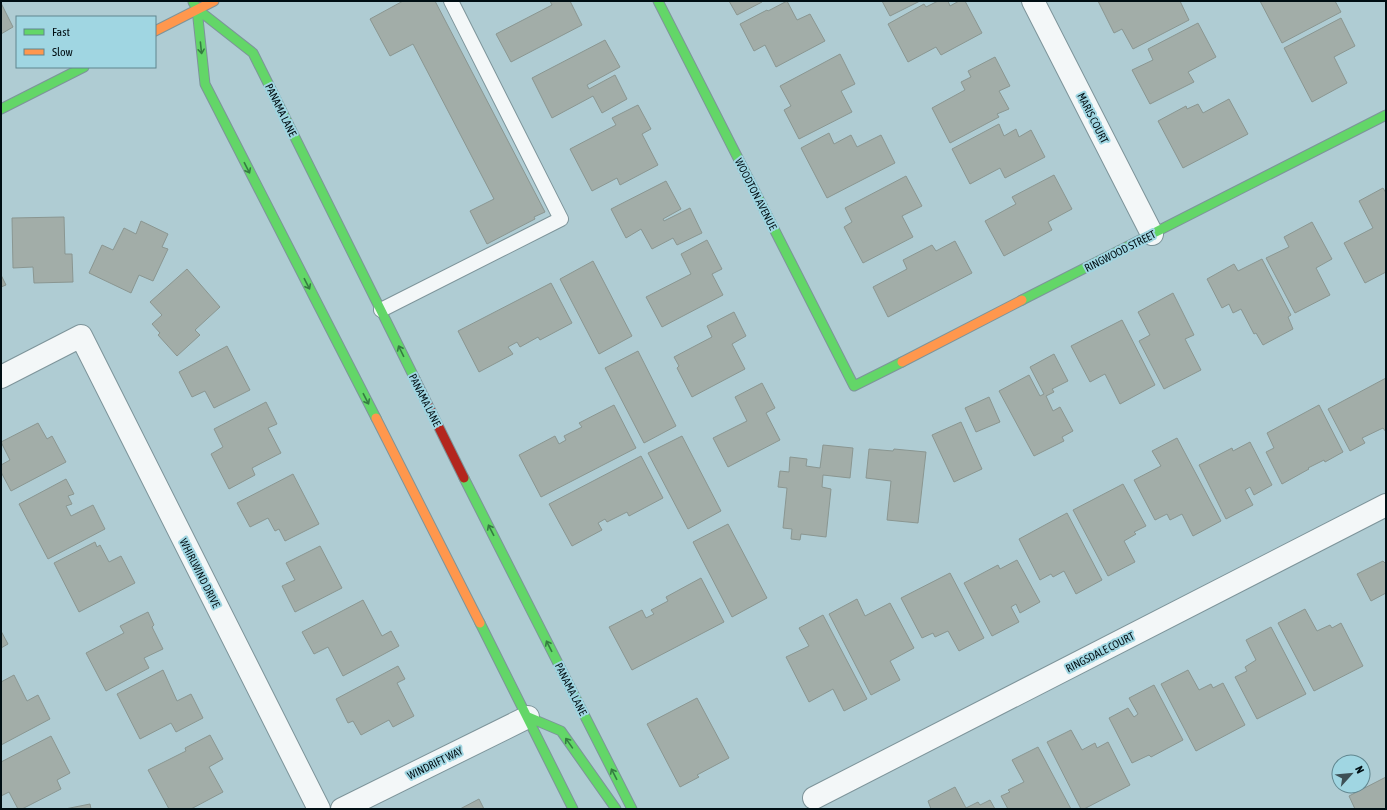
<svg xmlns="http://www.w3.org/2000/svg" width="1387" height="810" font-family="'Asap Condensed',sans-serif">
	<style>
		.building { fill: #a2ada8; stroke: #8a9691 }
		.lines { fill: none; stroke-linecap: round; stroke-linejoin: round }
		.lane-casing { stroke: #7d949a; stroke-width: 16 }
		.street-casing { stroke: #7d949a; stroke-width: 24 }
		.fast-casing { stroke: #7d949a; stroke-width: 11 }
		.slow-casing { stroke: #7d949a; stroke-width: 11 }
		.jam-casing { stroke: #7d949a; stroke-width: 11 }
		.lane { stroke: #f3f7f8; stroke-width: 14 }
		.street { stroke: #f3f7f8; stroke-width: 22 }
		.fast { stroke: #63d668; stroke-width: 9 }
		.slow { stroke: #ff974d; stroke-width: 9 }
		.jam { stroke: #b3261e; stroke-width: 9 }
		.oneway { stroke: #367c42 }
		.labels { text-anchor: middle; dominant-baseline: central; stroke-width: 4; stroke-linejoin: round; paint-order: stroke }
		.street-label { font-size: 11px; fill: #000e13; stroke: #a0d6e2 }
	</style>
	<rect width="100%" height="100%" fill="#afccd3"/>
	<path class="building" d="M403,1H435L545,212L534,217L535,219L487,244L470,211L494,199L413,44L390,56L370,19Z
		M550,1H570L582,25L511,62L496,34L552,5Z
		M729,1H762V2L737,15Z
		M787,1L797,20L810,14L825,41L776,67L765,45L754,51L740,24L767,10L768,11Z
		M882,1H920L890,16Z
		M938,1H948L950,6L959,1H965L982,33L941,55L936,47L908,62L888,24L924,4L926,7Z
		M1098,1H1180L1189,20L1133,49L1122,29L1114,33Z
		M1260,1H1335L1341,12L1282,43Z
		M1,3L13,27L1,34Z
		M1341,18L1355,46L1334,57L1347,83L1312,102L1284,48Z
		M1198,23L1216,57L1188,72L1194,82L1150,104L1132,70L1153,60L1148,49Z
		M605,40L620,67L587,85L589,89L615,75L627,99L602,113L593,96L552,118L532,78Z
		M840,54L855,84L841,91L852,112L799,139L784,110L791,106L780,86Z
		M995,57L1010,86L999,91L1009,109L997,114L999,117L950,143L932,108L965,90L961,82L971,77L968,71Z
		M1229,99L1248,134L1183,168L1158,121L1186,106L1187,109L1198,104L1203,113Z
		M638,105L651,129L642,134L658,165L620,185L617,178L592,191L570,149L616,125L612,118Z
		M999,124L1004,136L1016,129L1019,137L1031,130L1045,157L1005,178L1000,168L970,184L952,149Z
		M829,133L834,144L851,135L857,147L881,135L895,163L827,198L801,148Z
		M1054,175L1072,209L1048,222L1052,230L1004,256L985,221L1016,204L1012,197Z
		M906,176L922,206L902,216L913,237L863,263L844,227L852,222L845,208Z
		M666,181L681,209L663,219L664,221L690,208L702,233L677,245L673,238L652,249L641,229L626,238L611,209Z
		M1383,188L1386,193V272L1365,283L1344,243L1373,228L1359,201Z
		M64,217L65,254H72L73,282L34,283L33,267L13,268L12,218Z
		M141,221L168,234L162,247L168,249L153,281L139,275L131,293L89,273L102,245L113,250L124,228L136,234Z
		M1312,222L1332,259L1316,268L1330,295L1295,313L1266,258L1289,247L1284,237Z
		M707,240L722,269L712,274L723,295L662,327L646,297L691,274L681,254Z
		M955,241L972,273L888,317L873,287L907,269L903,260L932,245L936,251Z
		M1262,259L1291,315L1288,317L1293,329L1263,345L1256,333L1254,334L1241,309L1233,313L1229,304L1222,308L1207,279L1234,264L1238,271Z
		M593,261L632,336L599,354L560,279Z
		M187,269L220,307L195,330L200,335L177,356L158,335L160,333L152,324L162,315L150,302Z
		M1,275L6,285L1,287Z
		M551,283L572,323L540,340L538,337L520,347L517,342L508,347L513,354L479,372L458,331Z
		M1173,293L1194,335L1185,339L1201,370L1164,389L1139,341L1150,335L1138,312Z
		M734,312L746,336L732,344L745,369L692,397L677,368L679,366L674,357L712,337L707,326Z
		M1122,320L1155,385L1120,404L1105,374L1090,382L1071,346Z
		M227,346L250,390L214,408L205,391L192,397L179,372Z
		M638,351L676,426L644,443L605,368Z
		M1054,354L1068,381L1052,389L1054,392L1046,396L1053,411L1060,407L1073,431L1062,437L1064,441L1034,456L999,391L1029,375L1040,396L1044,394L1030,367Z
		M1386,378V432L1383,428L1362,438L1365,443L1350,451L1328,409Z
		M762,383L775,408L766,413L780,440L728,467L713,438L747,421L735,397Z
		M989,397L1000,422L976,432L965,408Z
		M266,402L277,424L268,428L281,453L252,468L255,475L229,489L211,454L223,447L214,429Z
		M614,405L636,448L541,497L519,455L555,436L559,444L566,440L564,436L582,427L579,423Z
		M1319,405L1343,452L1325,462L1324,460L1308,468L1309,469L1282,484L1266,452L1274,448L1267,433Z
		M961,422L982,469L954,482L932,435Z
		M38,423L47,439L52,436L66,462L11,491L1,472V465L10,460L1,442Z
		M682,436L721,511L688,529L648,453Z
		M1177,438L1221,521L1193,536L1182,514L1170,520L1167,514L1155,520L1134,480L1161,466L1152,451Z
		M1250,442L1272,485L1254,495L1250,487L1245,490L1253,505L1226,519L1199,465L1232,448L1233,451Z
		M823,445L853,448L850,478L823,475L822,487L831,489L826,537L801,534L800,540L791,539L792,529L783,528L787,488L778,487L780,471L789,472L790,457L807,459L806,466L820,468Z
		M869,449L893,451L894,449L926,452L918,523L887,520L891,481L866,478Z
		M641,456L663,498L629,516L627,512L607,522L605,519L598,523L602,530L572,546L549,504Z
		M293,474L319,524L285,541L279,529L275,531L268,518L250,527L237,503Z
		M66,479L74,494L68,496L72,504L66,506L71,516L93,505L105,529L48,559L19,504Z
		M1123,484L1146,526L1134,532L1136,534L1124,541L1135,562L1108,576L1073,510Z
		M1067,513L1102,580L1076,594L1064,571L1053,577L1051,574L1040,580L1019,539Z
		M728,524L767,598L732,617L693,542Z
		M95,542L97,547L100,545L109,562L121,556L135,583L79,612L54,563Z
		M320,546L342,588L295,612L282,586L295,580L286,563Z
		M1017,560L1040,602L1020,613L1016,604L1011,607L1019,622L992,636L964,583L998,565L1000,569Z
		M1383,561L1385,563H1386V593L1371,601L1357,574Z
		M950,573L984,638L959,651L948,631L935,637L933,633L922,638L901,598Z
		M701,578L724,622L632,670L609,627L642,610L646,618L654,614L651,610L668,601L666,597Z
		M857,599L865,616L890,603L914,648L890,661L900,680L871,695L829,614Z
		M363,600L382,636L391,631L399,646L343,676L328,647L314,654L302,632Z
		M1305,609L1317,631L1330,625L1332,628L1341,623L1363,666L1314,691L1278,623Z
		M148,612L154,625L152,627L163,649L144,658L149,668L106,691L86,653L124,633L120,626Z
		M823,615L867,699L844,711L833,689L809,702L786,657L809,646L799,628Z
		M1271,627L1306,694L1257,719L1235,677L1247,671L1245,667L1256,660L1246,640Z
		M1,631L8,644L1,648Z
		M398,666L405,679L397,683L414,716L393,727L389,720L361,735L353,721L348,723L336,699Z
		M163,670L177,701L191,694L203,718L176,732L171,723L140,739L117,694Z
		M1188,670L1199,690L1211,684L1213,688L1223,683L1245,725L1196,751L1161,684Z
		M14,675L27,701L38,695L50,719L1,745V682Z
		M1154,685L1183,740L1151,757L1149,755L1132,763L1109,718L1128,708L1134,717L1138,714L1129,698Z
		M697,698L729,758L697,775L699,777L680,787L647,724Z
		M1071,730L1082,750L1095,743L1097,748L1108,742L1130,785L1084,809H1081L1047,742Z
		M210,735L223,759L209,767L223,792L191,809H169L148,770L186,751L185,748Z
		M51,736L70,773L57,780L61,789L22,809H18L9,792L1,796V762Z
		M1038,747L1071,809H1008L1001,796L1010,792L1008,790L1024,782L1012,760Z
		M1386,777V809H1355L1349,796Z
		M955,787L966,808L978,802L980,805L990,800L995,809H931L928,801Z
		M479,799L484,809H460Z
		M90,804L91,809H65Z"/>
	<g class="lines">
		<g class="lane-casing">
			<path id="lane" d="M381,310L561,219L451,1"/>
		</g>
		<g class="street-casing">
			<path id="street" d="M1033,1L1152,234
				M1,377L81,336L319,809
				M814,798L1386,505
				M342,809L528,717"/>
		</g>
		<g class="fast-casing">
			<path id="fast" d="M658,1L854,386L902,362
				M193,2L197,9L205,84L376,418
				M197,9L253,53L415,379
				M1,109L84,67
				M1022,300L1386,115
				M464,478L632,809
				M480,623L573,809
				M528,717L561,731L616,809"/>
		</g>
		<g class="slow-casing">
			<path id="slow" d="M155,31L214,1
				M902,362L1022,300
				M376,418L480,623"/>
		</g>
		<g class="jam-casing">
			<path id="jam" d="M415,379L464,478"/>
		</g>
		<use href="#lane" class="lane"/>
		<use href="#street" class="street"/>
		<use href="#fast" class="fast"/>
		<use href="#slow" class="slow"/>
		<use href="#jam" class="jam"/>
	</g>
	<defs><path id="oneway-shaft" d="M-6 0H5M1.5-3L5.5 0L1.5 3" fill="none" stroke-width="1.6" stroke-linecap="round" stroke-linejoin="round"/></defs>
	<g class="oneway">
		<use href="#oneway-shaft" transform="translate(201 48) rotate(84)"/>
		<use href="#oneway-shaft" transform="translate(247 168) rotate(63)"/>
		<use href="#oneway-shaft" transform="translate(307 284) rotate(63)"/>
		<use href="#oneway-shaft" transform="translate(401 351) rotate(-116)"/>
		<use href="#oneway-shaft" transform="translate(366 399) rotate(63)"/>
		<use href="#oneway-shaft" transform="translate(491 530) rotate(-117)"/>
		<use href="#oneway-shaft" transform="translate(549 646) rotate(-117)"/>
		<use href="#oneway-shaft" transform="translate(569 743) rotate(-125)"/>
		<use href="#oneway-shaft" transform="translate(614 774) rotate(-117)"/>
	</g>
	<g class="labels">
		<g class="street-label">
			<text transform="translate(281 110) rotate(64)">PANAMA LANE</text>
			<text transform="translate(1093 118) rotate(63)">MARIS COURT</text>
			<text transform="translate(756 194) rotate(63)">WOODTON AVENUE</text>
			<text transform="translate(1120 251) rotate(-27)">RINGWOOD STREET</text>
			<text transform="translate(425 400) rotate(63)">PANAMA LANE</text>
			<text transform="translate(200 573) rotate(63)">WHIRLWIND DRIVE</text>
			<text transform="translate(1100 652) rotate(-27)">RINGSDALE COURT</text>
			<text transform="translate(571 689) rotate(63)">PANAMA LANE</text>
			<text transform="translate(435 763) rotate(-26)">WINDRIFT WAY</text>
		</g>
	</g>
	<rect width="1387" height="810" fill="none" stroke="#000e13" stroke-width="4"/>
	<rect x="16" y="16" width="140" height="52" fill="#a0d6e2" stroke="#60868f"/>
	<rect x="24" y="29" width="20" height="6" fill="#63d668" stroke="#60868f"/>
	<text x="52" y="36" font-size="12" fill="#000e13">Fast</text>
	<rect x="24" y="49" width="20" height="6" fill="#ff974d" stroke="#60868f"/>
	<text x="52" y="56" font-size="12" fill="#000e13">Slow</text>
	<g transform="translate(1351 774) rotate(63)"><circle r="19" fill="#a0d6e2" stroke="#60868f"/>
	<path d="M0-3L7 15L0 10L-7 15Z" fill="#3d5056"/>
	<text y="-6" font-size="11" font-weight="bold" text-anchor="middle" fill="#000e13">N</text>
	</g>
</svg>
